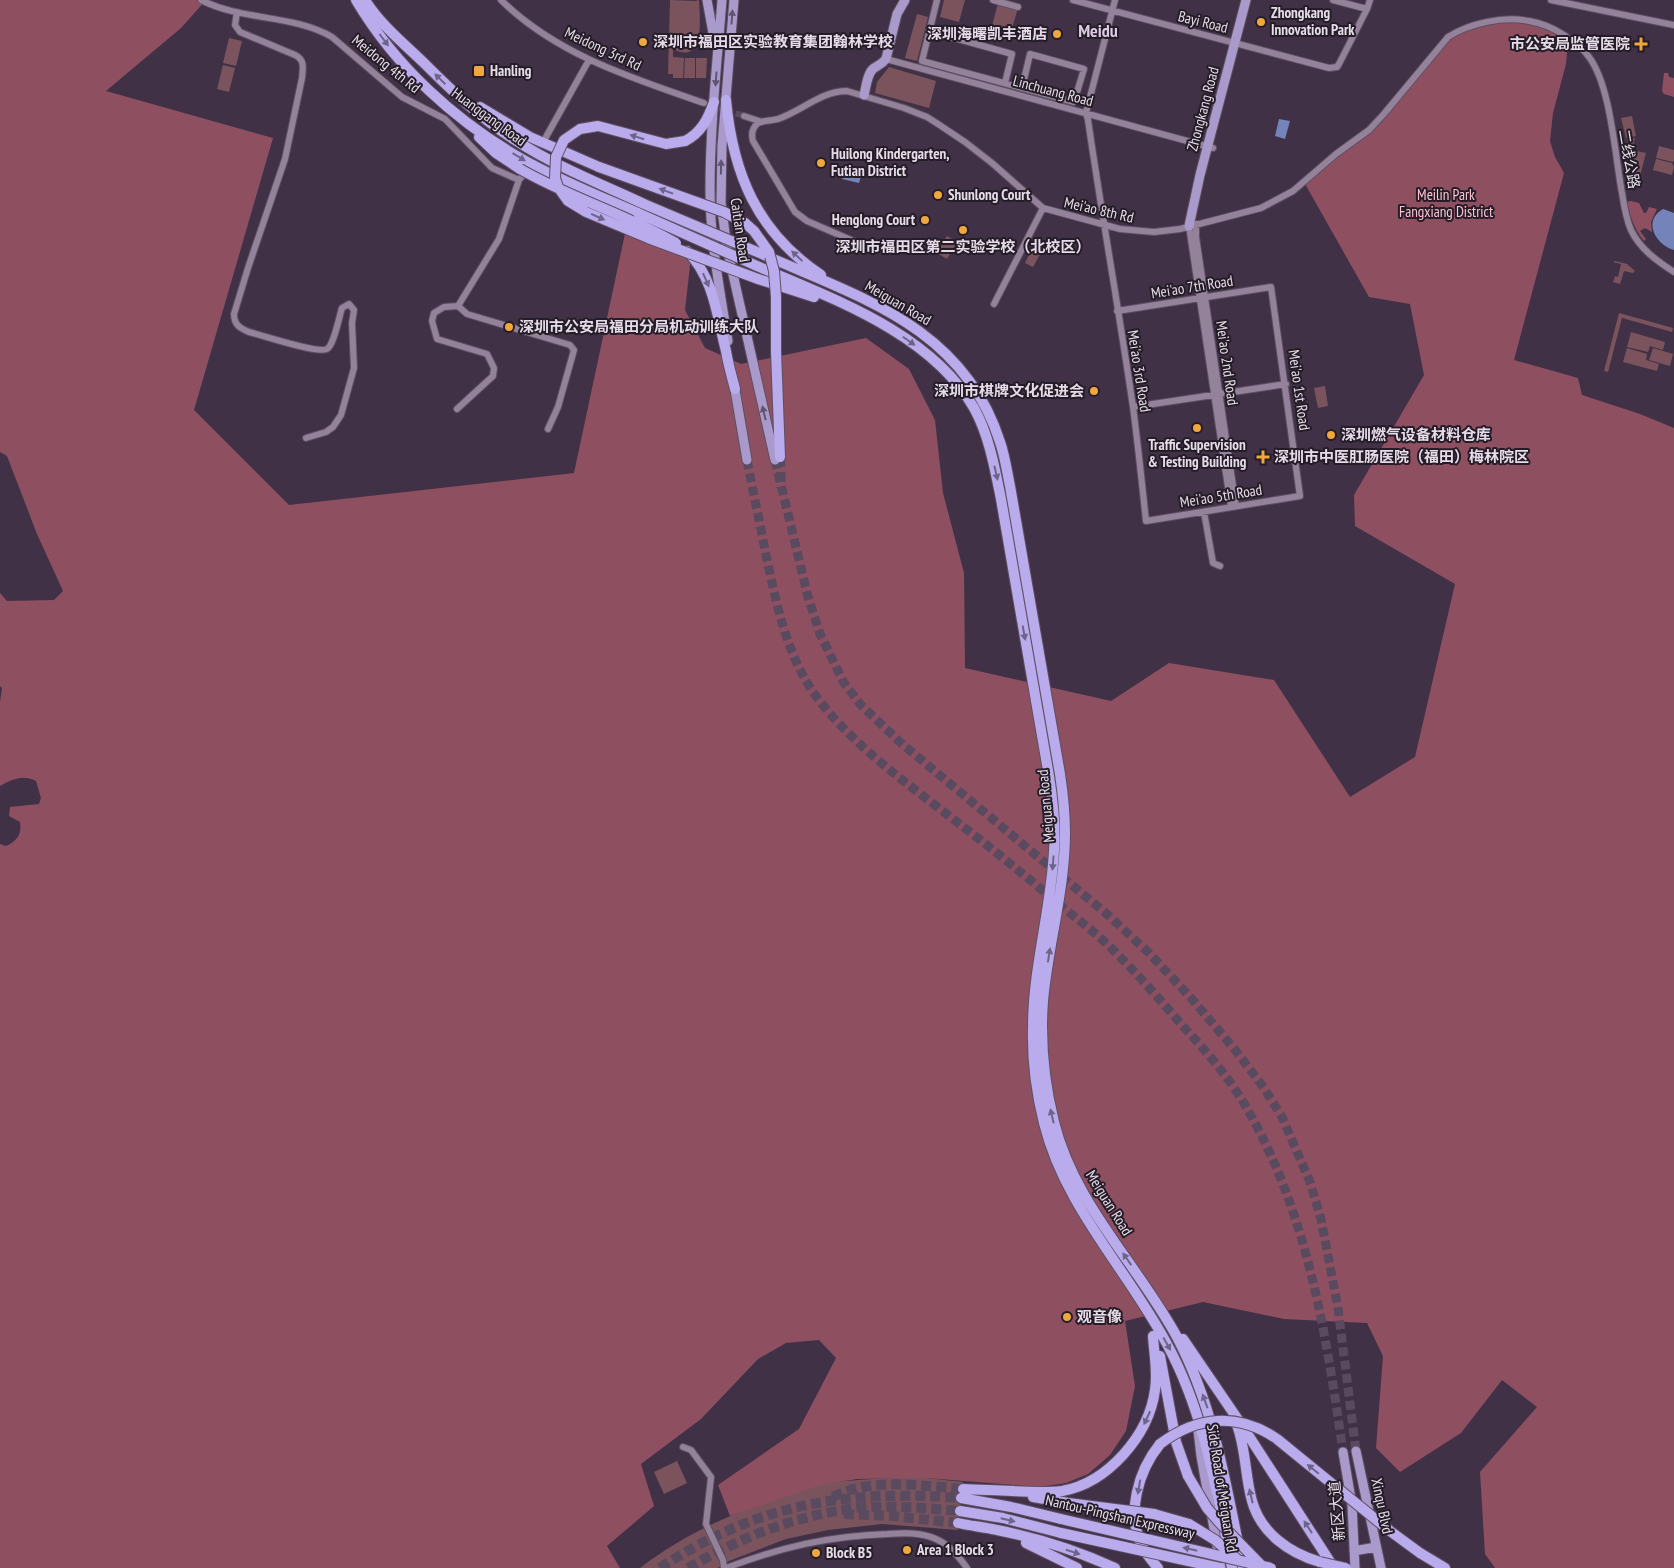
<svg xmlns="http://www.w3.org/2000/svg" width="1674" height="1568" viewBox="0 0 1674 1568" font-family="'PT Sans Narrow','Noto Sans SC',sans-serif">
  <rect width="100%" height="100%" fill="#413147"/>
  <path fill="#7b535d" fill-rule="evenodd" d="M670,0L695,1L699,0C700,18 705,66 673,49V57L684,58L683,78H673V74H668ZM673,38H694V39L691,46L684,49L676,45Z
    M944,0H965L959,22L940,17Z
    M998,3L1018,8L1010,35L991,30Z
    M917,14L928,17L917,61L905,58Z
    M229,38L242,41L236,66L223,63Z
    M685,58H695V78H684Z
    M696,58H707L706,78H696Z
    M223,65L235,68L229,92L217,89Z
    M889,67L936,81L929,108L875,93L877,82Z
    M1632,116L1636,136L1626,138L1621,118Z
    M1624,138L1627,149L1629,148L1627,139L1635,138L1632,150L1646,153L1639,180L1633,178Z
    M1659,146L1674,150V161L1673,162L1656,158Z
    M1656,159L1672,163L1674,167L1672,175L1653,170Z
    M947,236L957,242L947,259L937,253Z
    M1034,244L1043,249L1033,267L1025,263Z
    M1615,261L1627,264L1635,271L1633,273L1624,271L1620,284L1613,282L1615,276L1618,277L1621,264L1613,262Z
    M1619,313L1673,328L1672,332L1622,318L1608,372L1604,371Z
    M1631,332L1665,342L1663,350L1650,346L1648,352L1627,347Z
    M1627,348L1647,354L1646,360L1659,364L1657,371L1623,362Z
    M1653,348L1673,354L1670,366L1649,360Z
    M1325,386L1328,406L1318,408L1314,388Z
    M677,1461L687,1483L664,1494L654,1472Z
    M894,1478H926L963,1482L958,1530L882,1524L828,1530L786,1539L729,1561L718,1568H640C683,1535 731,1513 782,1497C795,1493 809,1487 822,1484C846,1480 870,1479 894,1478Z"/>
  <path fill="#8e5061" d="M0,0H206L181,28L106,91L273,138L194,410L289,505L574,473L626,229L691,257L685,310L705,348L741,364L866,338L909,369L935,420L943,493L964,573L965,668L1111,701L1169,663L1274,680L1350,797L1415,757L1455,584L1355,526L1354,495L1424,375L1410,304L1369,297L1304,182L1369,130L1429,59L1458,31L1514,20L1555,30L1568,41L1566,64L1553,113L1550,141L1555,157L1564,173L1514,360L1578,378L1582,395L1640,414L1674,428V1568H1495L1485,1554L1480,1472L1537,1407L1502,1380L1461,1433L1400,1472L1376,1448L1383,1356L1367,1323L1284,1319L1203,1302L1125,1321L1135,1386L1126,1431L1110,1455L1088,1474L1066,1483L1039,1487L926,1478L857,1479L820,1485L730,1516L718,1485L799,1429L836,1358L819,1340L786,1343L758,1359L701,1419L641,1464L654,1506L607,1546L620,1568H0V844L6,846C17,841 22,834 20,822L9,816L10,807L39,804L41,798L36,781C23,774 12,779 0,786V702L2,688L0,686V593L7,601L54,600L63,591L37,534L7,456L0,452Z
    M1664,73H1668L1669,77L1674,78V97L1664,94L1662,91Z
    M1631,201L1639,203L1644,213H1646L1649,207L1657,209L1651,222L1652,232L1645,228L1640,231L1646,239L1644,241C1634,229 1630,216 1627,202Z"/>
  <path fill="#7484bb" d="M1279,119L1290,121L1285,139L1275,136Z
    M845,168L862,173L859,183L842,179Z
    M1663,209L1674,213V250C1656,245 1642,221 1663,209Z"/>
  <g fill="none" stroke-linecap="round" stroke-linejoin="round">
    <path stroke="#5a4a5f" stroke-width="6" stroke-dasharray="6 3" stroke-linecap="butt" d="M710,105L744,116"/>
    <path stroke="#5a4a5f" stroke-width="9" stroke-dasharray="9 4.5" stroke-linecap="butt" d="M747,460C753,492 760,523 766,555C776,602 786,652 813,692C852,747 914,788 966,829C998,853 1029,879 1060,905C1076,918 1092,930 1107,944C1133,969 1157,996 1181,1024C1204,1049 1228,1076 1245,1105C1307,1211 1326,1332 1343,1452
      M775,460L808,597L820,634L844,683L861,705L901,743L1108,915L1149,953L1191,998L1236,1051L1264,1088L1282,1117L1310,1182L1321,1219L1338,1308L1356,1451"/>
    <path stroke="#5a4a5f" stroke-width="10" stroke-dasharray="10 5" stroke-linecap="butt" d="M780,457L781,488
      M833,1497C872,1477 921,1486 963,1489
      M844,1514L893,1516L958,1523
      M660,1568C757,1504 847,1489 961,1498
      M688,1568C738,1539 791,1517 849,1509C886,1504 923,1508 960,1511"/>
    <defs>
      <path id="minor" d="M201,0C242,21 292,14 332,37L402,97L445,119L492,168L519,180L524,174
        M501,0C557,55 632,78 704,103
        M937,0L922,61L1074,102L1084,69L1030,54L1022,88
        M993,0L1018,7
        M1073,0L1329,68L1337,67L1339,64L1367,9L1370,0
        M1115,0L1086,113L1088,120C1102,216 1119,311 1133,407C1138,445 1142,483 1146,521L1300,496L1271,287L1117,311
        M1333,0L1367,9
        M1551,0L1674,25
        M237,12L235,25L240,32L295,55C305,60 303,68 302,78L285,159L248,268L234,314C234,325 240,328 249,332C262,335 318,354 327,349C334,345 339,317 342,308L349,304L354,310L352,323L354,368L341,415L333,427L326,432L306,438
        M929,31L1012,54L1005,83
        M886,59L1213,148
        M744,116L762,122
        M546,137L589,60
        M1196,224V237L1236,506
        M1189,226L1231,507
        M858,243L807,221L795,212L753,141C751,134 752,128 758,123C764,120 771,121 778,119C802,111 821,91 847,91L904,108L927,117L938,124L965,142L992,163L1043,208L1120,229L1154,232L1180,229L1261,208L1293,191L1336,154L1369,130L1383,115L1448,37C1470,23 1503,16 1529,21C1541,23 1553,28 1564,35C1573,41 1583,48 1589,57C1611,86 1615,157 1622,193C1624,206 1626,219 1631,230C1640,249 1657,261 1674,272
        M994,304L1043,208
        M458,306L499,239L519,180
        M1133,407L1286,384
        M457,409L493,376L494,368L487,354L437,339L432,321L434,313L444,307L458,306L467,314L570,345L574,350L558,407L548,429
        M1204,512L1213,563L1220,566
        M683,1447L691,1450L711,1477L706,1524L723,1560L724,1568
        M726,1568C781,1547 829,1536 887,1534C904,1533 921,1532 936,1539C948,1544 960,1558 967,1568"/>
      <path id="major" d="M707,0L715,44
        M722,0C717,63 710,127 710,190C710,241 720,291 728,341
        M734,0L722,146L721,203L727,248L775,460
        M864,95C866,88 867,73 874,68C879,65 882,64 886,59L897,14L905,0
        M1189,226L1200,175L1246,0
        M734,384L747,460
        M1198,1430L1201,1456L1221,1568
        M1356,1451L1381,1568
        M1343,1452L1352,1505L1355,1568
        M1354,1551L1376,1547"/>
      <path id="highway" d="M356,0C395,66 455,121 522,159C559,180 599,196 638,213
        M365,0C380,24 402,42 422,61C451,90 480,118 515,140C555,166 601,184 644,204
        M726,100C733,174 757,232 821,275
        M480,107L530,137L599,167
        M479,137L496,153L520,169
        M685,141C701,133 708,119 714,102
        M687,251C714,278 717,316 726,351C728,364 732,377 735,389
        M764,255C862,298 964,328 1000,442C1005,456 1007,472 1010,486L1060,774C1063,794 1065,813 1065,833C1065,890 1048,944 1043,1001C1040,1042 1044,1082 1054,1122C1074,1204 1138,1265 1177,1337C1215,1409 1227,1490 1243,1568
        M757,266C833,299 931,333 974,408C989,435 995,469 1001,499L1049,776C1053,801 1056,826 1054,851C1051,910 1033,968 1033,1027C1032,1060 1036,1091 1044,1123C1065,1208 1128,1270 1168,1346C1205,1415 1217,1493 1232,1568
        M758,279L814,297
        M776,351L780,457
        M1183,1339L1243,1427L1334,1568
        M1160,1356L1176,1442L1188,1476
        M1237,1425C1246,1449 1245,1476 1252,1501C1261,1533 1289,1553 1320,1562
        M963,1489C979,1490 996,1490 1012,1491C1029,1492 1045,1493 1062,1491C1108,1483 1149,1435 1155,1390C1158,1372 1154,1354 1153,1336
        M1033,1497L1068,1503
        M961,1498L1011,1507L1061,1519
        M960,1511L1003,1518L1061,1533
        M1154,1514L1189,1524
        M958,1523C971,1526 984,1527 997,1530C1037,1538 1078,1551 1115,1568
        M1026,1543L1077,1568
        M1420,1553L1445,1568
        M1158,1568C1152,1561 1146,1554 1142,1546C1126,1514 1138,1471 1160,1444"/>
    </defs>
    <use href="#minor" stroke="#5d4f62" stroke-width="8"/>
    <use href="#major" stroke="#5d4f62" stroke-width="11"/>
    <use href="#highway" stroke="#5d4f62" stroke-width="12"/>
    <use href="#minor" stroke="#94819a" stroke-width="6"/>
    <use href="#major" stroke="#aa9acb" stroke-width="9"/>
    <use href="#highway" stroke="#b9abec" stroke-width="10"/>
    <defs>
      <path id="highway-bridge" d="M685,141L666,144L598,126L580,129L564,140L556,157L555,178L558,187L568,201L586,212L648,238L758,279
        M599,167L724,212L745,223L754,231L769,252L774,271L776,297V351
        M520,169C570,198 626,214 676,243
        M644,204L762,254
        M638,213L757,266
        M1160,1444C1197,1416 1238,1412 1277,1439L1390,1531L1420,1553
        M1188,1476L1207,1508L1219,1522L1262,1566
        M1068,1503L1154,1514
        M1061,1519L1271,1568
        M1189,1524L1215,1540L1238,1560
        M1061,1533L1220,1568
        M1320,1562L1346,1568"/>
    </defs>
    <use href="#highway-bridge" stroke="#5d4f62" stroke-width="12" stroke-linecap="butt"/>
    <use href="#highway-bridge" stroke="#b9abec" stroke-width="10"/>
  </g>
  <defs><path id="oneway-solid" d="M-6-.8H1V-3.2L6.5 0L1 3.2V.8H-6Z" transform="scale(1.25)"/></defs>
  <g fill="#605570">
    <use href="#oneway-solid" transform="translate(732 17) rotate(-86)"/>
    <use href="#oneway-solid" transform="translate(716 79) rotate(94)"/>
    <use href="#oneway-solid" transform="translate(721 167) rotate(-89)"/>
    <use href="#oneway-solid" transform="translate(764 413) rotate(-103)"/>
  </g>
  <g fill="#6e6489">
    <use href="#oneway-solid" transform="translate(384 40) rotate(53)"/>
    <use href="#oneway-solid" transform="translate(440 79) rotate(-136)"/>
    <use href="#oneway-solid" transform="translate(637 137) rotate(-162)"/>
    <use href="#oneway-solid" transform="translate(519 157) rotate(31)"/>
    <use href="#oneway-solid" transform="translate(666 191) rotate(-160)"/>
    <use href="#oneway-solid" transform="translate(598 217) rotate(24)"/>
    <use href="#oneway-solid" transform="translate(797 256) rotate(-137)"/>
    <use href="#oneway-solid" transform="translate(706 280) rotate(66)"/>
    <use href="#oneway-solid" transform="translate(909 341) rotate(35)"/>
    <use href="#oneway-solid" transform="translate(996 473) rotate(77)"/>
    <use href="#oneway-solid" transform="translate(1024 633) rotate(80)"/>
    <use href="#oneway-solid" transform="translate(1053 863) rotate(95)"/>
    <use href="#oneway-solid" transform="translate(1049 955) rotate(-81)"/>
    <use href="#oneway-solid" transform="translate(1052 1116) rotate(-103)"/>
    <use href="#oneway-solid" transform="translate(1127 1259) rotate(-125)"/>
    <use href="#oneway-solid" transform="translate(1167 1344) rotate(61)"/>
    <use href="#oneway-solid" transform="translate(1205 1401) rotate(-110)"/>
    <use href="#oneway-solid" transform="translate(1147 1418) rotate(115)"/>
    <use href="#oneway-solid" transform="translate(1313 1469) rotate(-141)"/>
    <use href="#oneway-solid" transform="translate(1139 1487) rotate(100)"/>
    <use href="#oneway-solid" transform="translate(1251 1496) rotate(-103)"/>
    <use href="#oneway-solid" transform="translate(1008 1520) rotate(13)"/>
    <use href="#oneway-solid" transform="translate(1308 1527) rotate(-123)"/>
    <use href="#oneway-solid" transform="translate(1190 1549) rotate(-167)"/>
    <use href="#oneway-solid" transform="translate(1073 1552) rotate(18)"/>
  </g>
  <g fill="#efa73e" stroke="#241c26" stroke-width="2">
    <circle cx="1261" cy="22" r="5"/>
    <circle cx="1057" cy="34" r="5"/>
    <circle cx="643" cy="42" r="5"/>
    <path d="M1638.5 36.5h5v5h5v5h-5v5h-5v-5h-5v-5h5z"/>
    <rect x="473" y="65" width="12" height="12" rx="2.5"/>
    <circle cx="821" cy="163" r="5"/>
    <circle cx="938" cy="195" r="5"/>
    <circle cx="925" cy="220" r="5"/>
    <circle cx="963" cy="230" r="5"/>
    <circle cx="509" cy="327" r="5"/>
    <circle cx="1094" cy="391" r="5"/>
    <circle cx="1197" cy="428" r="5"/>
    <circle cx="1331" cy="435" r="5"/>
    <path d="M1260.5 449.5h5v5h5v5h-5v5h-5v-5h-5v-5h5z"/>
    <circle cx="1067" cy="1317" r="5"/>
    <circle cx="907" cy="1550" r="5"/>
    <circle cx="816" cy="1553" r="5"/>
  </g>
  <g text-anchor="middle" stroke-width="4" stroke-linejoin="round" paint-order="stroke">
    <g font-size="15" font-weight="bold" fill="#e6dbe9" stroke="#241c26" text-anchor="start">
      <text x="1271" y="18">Zhongkang<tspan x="1271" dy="17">Innovation Park</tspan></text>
      <text x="1047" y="39" text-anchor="end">深圳海曙凯丰酒店</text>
      <text x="653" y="47">深圳市福田区实验教育集团翰林学校</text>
      <text x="1630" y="49" text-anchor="end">市公安局监管医院</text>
      <text x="490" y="76">Hanling</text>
      <text x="831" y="159">Huilong Kindergarten,<tspan x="831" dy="17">Futian District</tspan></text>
      <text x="948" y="200">Shunlong Court</text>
      <text x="915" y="225" text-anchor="end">Henglong Court</text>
      <text x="963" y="252" text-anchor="middle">深圳市福田区第二实验学校（北校区）</text>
      <text x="519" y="332">深圳市公安局福田分局机动训练大队</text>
      <text x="1084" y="396" text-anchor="end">深圳市棋牌文化促进会</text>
      <text x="1341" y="440">深圳燃气设备材料仓库</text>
      <text x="1197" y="450" text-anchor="middle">Traffic Supervision<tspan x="1197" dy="17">&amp; Testing Building</tspan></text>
      <text x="1274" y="462">深圳市中医肛肠医院（福田）梅林院区</text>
      <text x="1077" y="1322">观音像</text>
      <text x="917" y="1555">Area 1 Block 3</text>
      <text x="826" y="1558">Block B5</text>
    </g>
    <g font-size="15" fill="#e6dbe9" stroke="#241c26">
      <text transform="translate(1203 22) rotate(14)" y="5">Bayi Road</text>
      <text transform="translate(603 49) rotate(25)" y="5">Meidong 3rd Rd</text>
      <text transform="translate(386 64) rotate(39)" y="5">Meidong 4th Rd</text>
      <text transform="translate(1053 91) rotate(15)" y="5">Linchuang Road</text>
      <text transform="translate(1203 109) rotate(-75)" y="5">Zhongkang Road</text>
      <text transform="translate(489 117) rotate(36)" y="5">Huanggang Road</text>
      <text transform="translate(1629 159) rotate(80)" y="5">二线公路</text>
      <text transform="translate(1099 210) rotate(13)" y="5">Mei'ao 8th Rd</text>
      <text transform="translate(740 230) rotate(82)" y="5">Caitian Road</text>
      <text transform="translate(1192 287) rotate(-9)" y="5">Mei'ao 7th Road</text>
      <text transform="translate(898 303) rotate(30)" y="5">Meiguan Road</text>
      <text transform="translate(1227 363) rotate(82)" y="5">Mei'ao 2nd Road</text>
      <text transform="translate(1139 371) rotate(81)" y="5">Mei'ao 3rd Road</text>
      <text transform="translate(1299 390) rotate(82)" y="5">Mei'ao 1st Road</text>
      <text transform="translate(1221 496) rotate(-9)" y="5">Mei'ao 5th Road</text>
      <text transform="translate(1046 806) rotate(-95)" y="5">Meiguan Road</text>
      <text transform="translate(1109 1203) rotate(58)" y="5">Meiguan Road</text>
      <text transform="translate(1222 1488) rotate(81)" y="5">Side Road of Meiguan Rd</text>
      <text transform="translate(1382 1506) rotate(78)" y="5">Xinqu Blvd</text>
      <text transform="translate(1337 1511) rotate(-95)" y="5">新区大道</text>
      <text transform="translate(1120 1517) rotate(13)" y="5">Nantou-Pingshan Expressway</text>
    </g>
    <g font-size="15" fill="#fdc2d0" stroke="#241c26">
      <text x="1446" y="200">Meilin Park<tspan x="1446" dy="17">Fangxiang District</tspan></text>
    </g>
    <g font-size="18" font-weight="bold" fill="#decae6" stroke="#241c26">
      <text x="1098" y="37">Meidu</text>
    </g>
  </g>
</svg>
